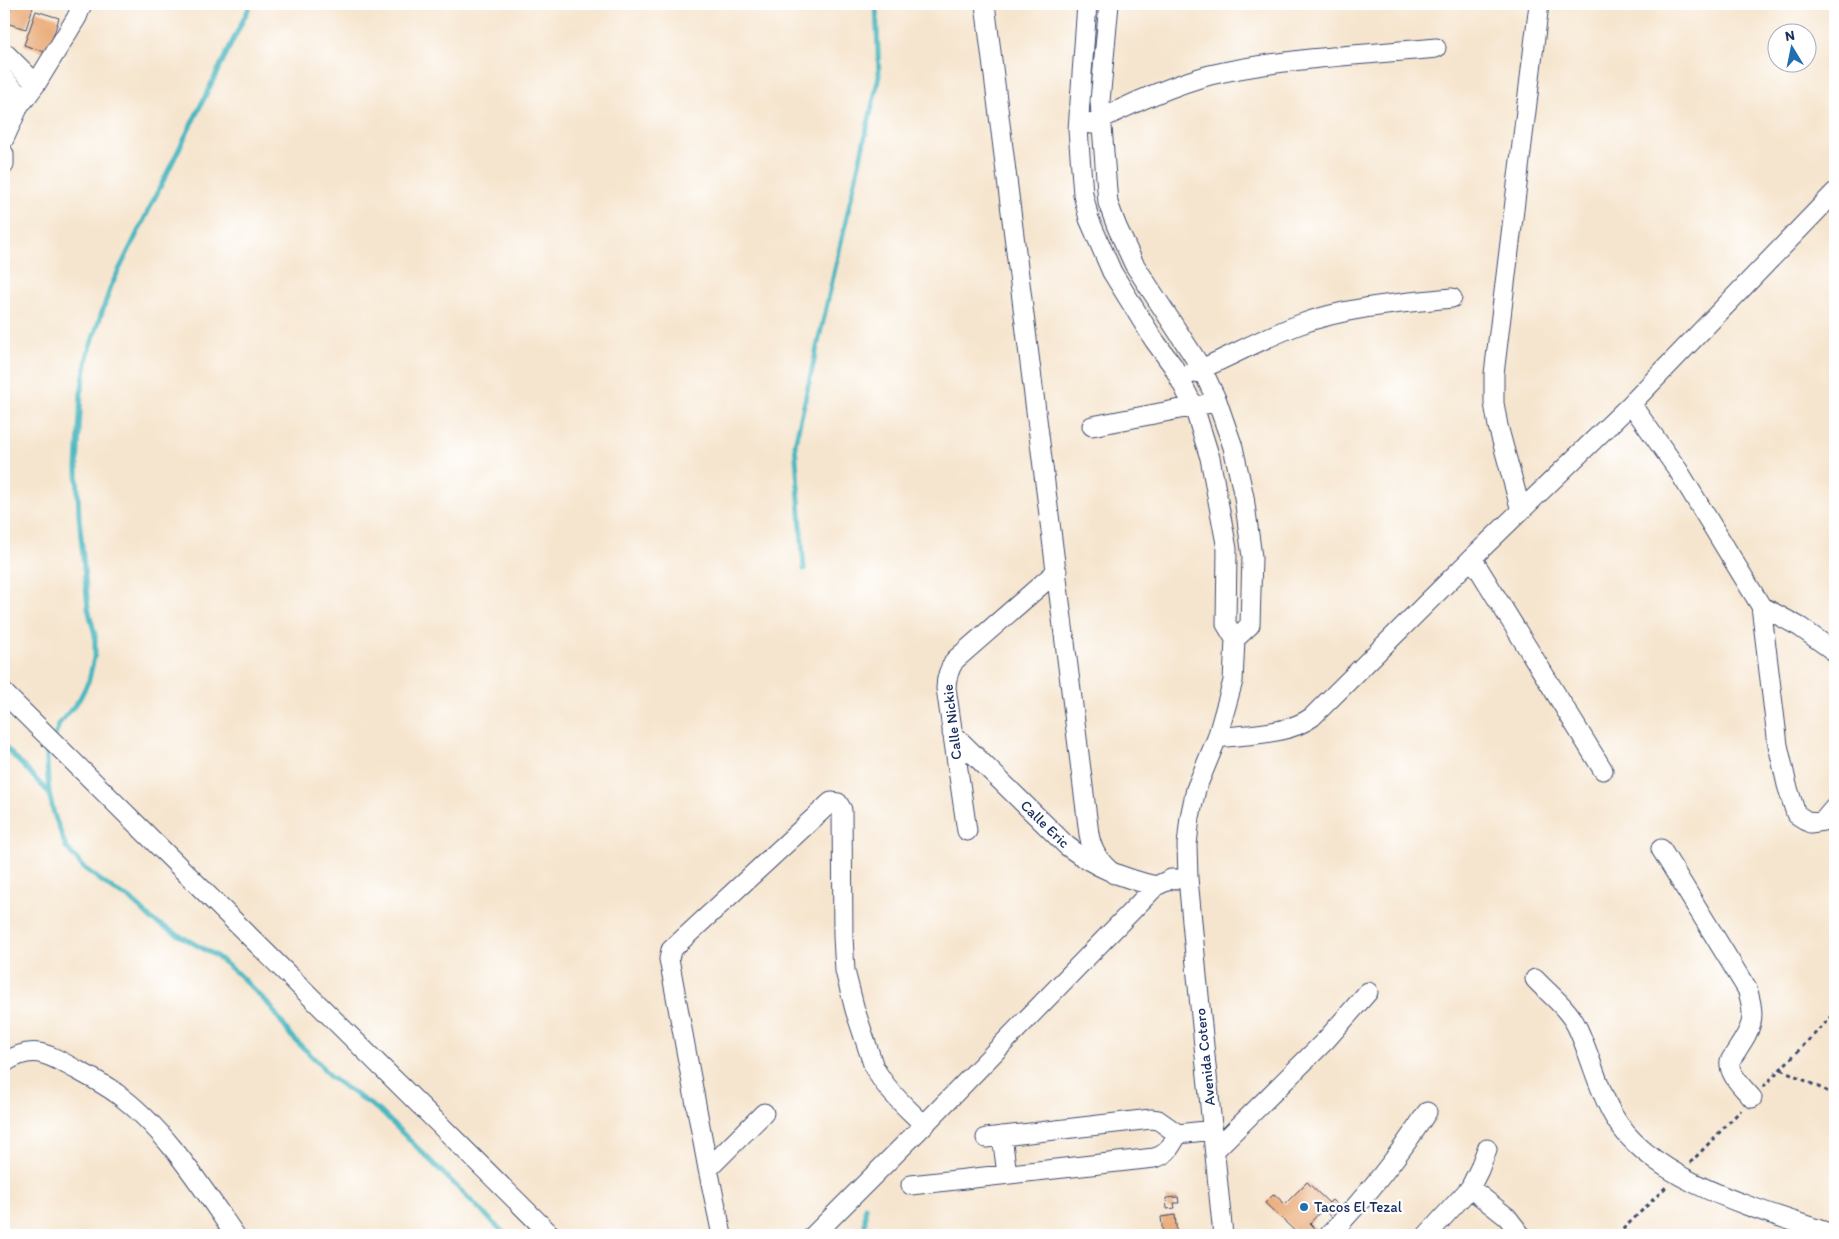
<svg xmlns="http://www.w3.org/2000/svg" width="1839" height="1239" viewBox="0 0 1839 1239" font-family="Itim,sans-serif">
  <rect width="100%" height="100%" fill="#fff"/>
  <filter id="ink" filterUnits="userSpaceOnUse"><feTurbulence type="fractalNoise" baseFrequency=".02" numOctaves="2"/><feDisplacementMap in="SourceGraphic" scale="10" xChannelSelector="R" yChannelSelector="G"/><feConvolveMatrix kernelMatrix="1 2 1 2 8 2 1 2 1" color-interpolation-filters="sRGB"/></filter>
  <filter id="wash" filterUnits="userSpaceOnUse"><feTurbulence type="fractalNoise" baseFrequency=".0096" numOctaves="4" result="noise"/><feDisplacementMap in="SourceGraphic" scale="20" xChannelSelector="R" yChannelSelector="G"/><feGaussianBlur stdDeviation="1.12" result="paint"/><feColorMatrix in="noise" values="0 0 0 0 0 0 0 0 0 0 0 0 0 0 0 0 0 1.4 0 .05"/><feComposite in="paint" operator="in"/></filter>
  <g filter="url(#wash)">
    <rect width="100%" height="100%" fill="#f6e5ce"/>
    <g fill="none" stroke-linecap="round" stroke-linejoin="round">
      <path stroke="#49b7c1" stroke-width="5" d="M804,569L795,444L879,76L876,4
        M55,736L59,724L79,700L89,680L95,653V635L88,608L79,516L77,468L81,393L88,353L111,286L251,4
        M4,746L49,793
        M50,746L47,753V766L49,793L54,814L66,847L84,868L115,891L131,899L152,920L216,956L237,973L271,1007L291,1036L319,1063L330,1077L380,1111L506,1235
        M865,1235V1207"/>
    </g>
    <g id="blocks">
      <path fill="#e9a974" d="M12,4H34L26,29L6,23Z
        M36,11L59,18L48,53L24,45Z
        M1307,1182L1329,1203L1332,1200L1342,1209L1333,1218L1323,1209L1310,1223L1320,1233L1317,1235H1299L1265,1203L1274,1194L1285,1204Z
        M1178,1197L1179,1203H1174L1175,1208L1167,1209L1166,1198Z
        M1175,1215L1177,1235H1163L1161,1217Z"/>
    </g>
  </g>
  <g filter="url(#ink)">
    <use href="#blocks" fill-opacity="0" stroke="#3c4a6f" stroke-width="1"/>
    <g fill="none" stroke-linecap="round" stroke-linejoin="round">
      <defs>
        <path id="minor" d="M985,4L1089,834C1092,852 1100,863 1114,874
          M1087,4L1078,130L1083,194L1089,219L1112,272L1154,340L1173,366L1194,407L1210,458L1227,549L1226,624L1235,639L1233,681L1217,738L1196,789L1190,817L1187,845L1188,878L1197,976L1223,1235
          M1109,4L1100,101L1108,203L1117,227L1134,264L1202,369L1217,401L1233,447L1244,497L1252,557L1250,625L1235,639
          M4,52L36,84
          M4,79L24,100
          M4,116L24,100L36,84L77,17L82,4
          M1091,124C1128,105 1169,86 1210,75C1283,58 1362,55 1436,48
          M4,139L19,106
          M4,154V165
          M1190,374C1227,358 1261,339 1298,325C1347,307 1400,303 1452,298
          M1631,404L1678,470L1761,606L1778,745L1787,785L1796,814L1810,823L1823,821L1835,807
          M1092,426L1206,404
          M1521,511L1498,426L1494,403V374L1539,4
          M1472,558L1603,770
          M1761,606L1800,627L1835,652
          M4,693L551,1235
          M952,733L1067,846C1095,867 1122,878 1156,886
          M1217,738C1246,734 1288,735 1312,717L1472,558L1631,404L1835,192
          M967,831L946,688C946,677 949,669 955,660L1057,571
          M1661,849L1747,989C1759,1024 1748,1032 1730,1061C1728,1075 1744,1088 1752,1098
          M1535,979C1549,994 1568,1008 1577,1027C1591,1056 1597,1087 1613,1115C1651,1183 1766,1211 1835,1235
          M4,1063C34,1043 49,1055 77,1070C90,1077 104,1084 116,1093C165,1128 201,1186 235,1235
          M1002,1136L1007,1174
          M986,1138L1151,1119L1158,1120L1178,1134L1213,1130
          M1215,1150L1326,1040L1368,992
          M708,1169L764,1113
          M911,1185L1154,1158C1168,1155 1171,1145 1178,1134
          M1470,1188L1507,1217L1521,1235
          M722,1235L708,1169L669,959L671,950L831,802L838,803L842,810L843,937L845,971L855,1010L874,1067C886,1090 906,1107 924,1125
          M814,1235L924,1125L1156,886L1171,879L1188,878
          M1329,1235C1366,1197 1398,1157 1427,1112
          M1427,1235L1470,1188L1479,1170L1487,1149"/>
      </defs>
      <use href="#minor" stroke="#3c4a6f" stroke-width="21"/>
      <path stroke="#3c4a6f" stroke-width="3" stroke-dasharray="4 4" stroke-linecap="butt" d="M1781,1069L1835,1095
        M1763,1087L1835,1013
        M1690,1163L1741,1110
        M1617,1235L1666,1187"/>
      <use href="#minor" stroke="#fff" stroke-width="19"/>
    </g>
  </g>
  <circle fill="#1f6fb2" stroke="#fff" stroke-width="2" cx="1304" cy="1207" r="5"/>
  <g text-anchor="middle" stroke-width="4.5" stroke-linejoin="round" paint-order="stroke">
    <g font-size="15" fill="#1b2f5e" stroke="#fff">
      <text transform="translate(952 722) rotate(-97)" y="5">Calle Nickie</text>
      <text transform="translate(1045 824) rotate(44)" y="5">Calle Eric</text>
      <text transform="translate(1205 1057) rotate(-96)" y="5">Avenida Cotero</text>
    </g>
    <g font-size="15" fill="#1b2f5e" stroke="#fff" text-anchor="start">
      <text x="1314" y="1212">Tacos El Tezal</text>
    </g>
  </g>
  <rect width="1839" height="1239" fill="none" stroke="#fff" stroke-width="20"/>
  <g transform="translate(1792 48) rotate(350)"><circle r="24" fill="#ffffff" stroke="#a4acbf"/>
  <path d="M0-4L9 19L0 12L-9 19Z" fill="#1f6fb2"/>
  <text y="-8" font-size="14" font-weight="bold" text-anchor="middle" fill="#1b2f5e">N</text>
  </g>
</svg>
